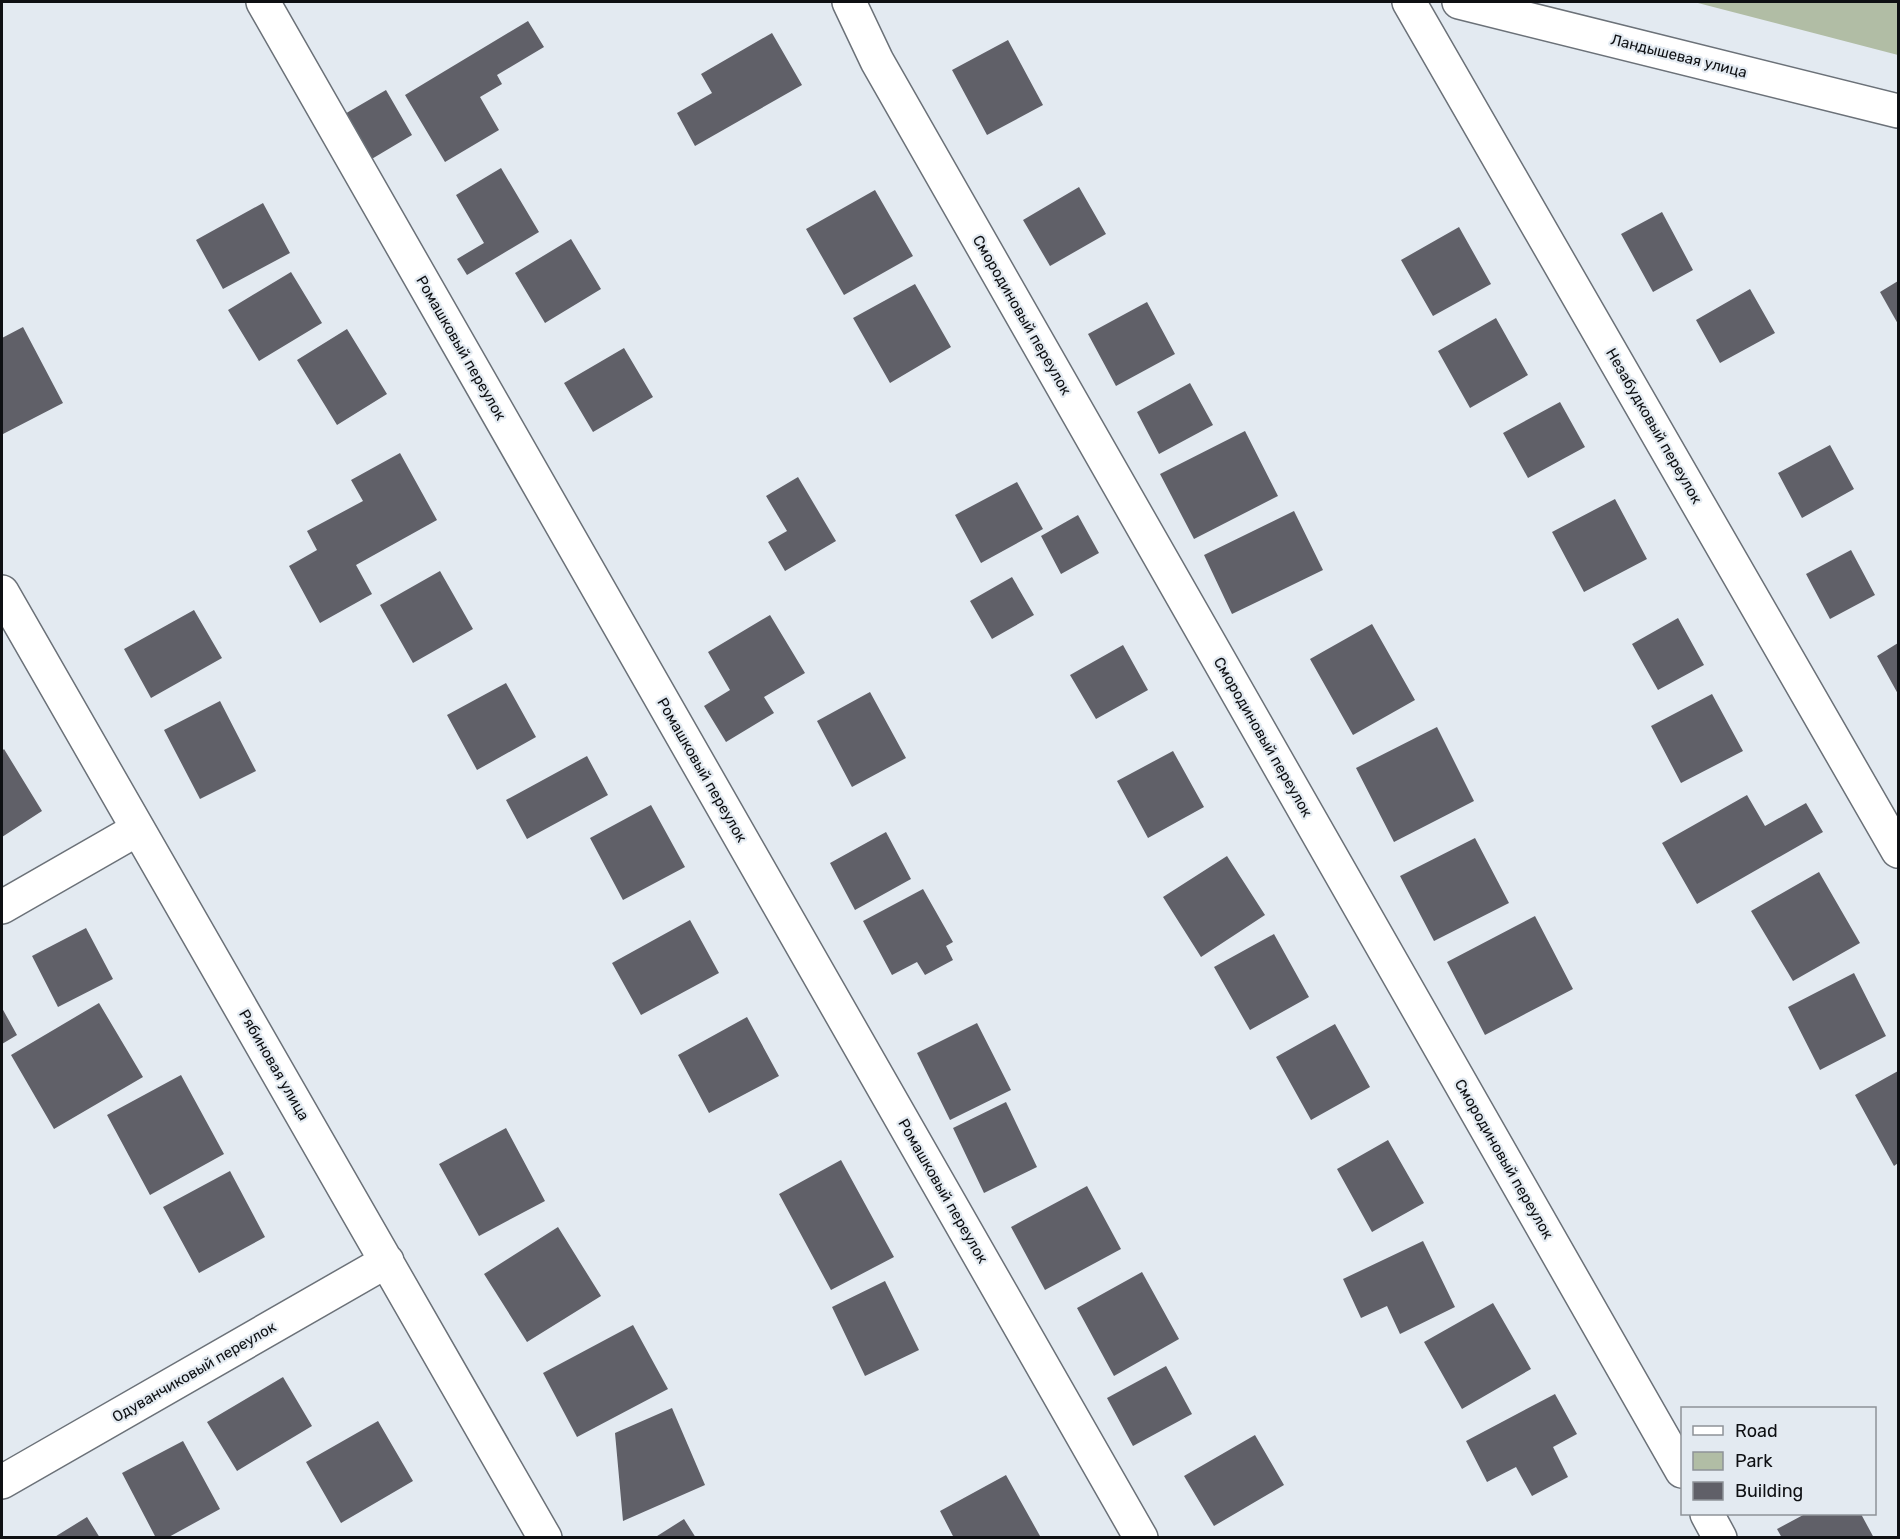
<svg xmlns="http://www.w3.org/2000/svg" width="1900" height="1539" viewBox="0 0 1900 1539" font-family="Rubik,sans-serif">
  <rect width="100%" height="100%" fill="#e3eaf1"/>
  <path fill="#b1bda5" d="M1694,2H1898V55Z"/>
  <path fill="#606068" d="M528,21L544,47L497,75L502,84L480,97L499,130L445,162L405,95Z
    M772,33L802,85L695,146L677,113L712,93L701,74Z
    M1008,40L1043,105L987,135L952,70Z
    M386,90L412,135L370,160L343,115Z
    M501,168L539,232L467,275L457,259L484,243L456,195Z
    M1079,187L1106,234L1050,266L1023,220Z
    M875,190L913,256L844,295L806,229Z
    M263,203L290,253L223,289L196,240Z
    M1662,212L1693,270L1653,292L1621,234Z
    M1459,227L1491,284L1433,316L1401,260Z
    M571,239L601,289L545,323L515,273Z
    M291,272L322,323L259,361L228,310Z
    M1898,281V324L1880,292Z
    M915,284L951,347L890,383L853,318Z
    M1750,289L1775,333L1720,363L1696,320Z
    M1147,302L1175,354L1116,386L1088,334Z
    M1496,318L1528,375L1470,408L1438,351Z
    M23,327L63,403L3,434L2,338Z
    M347,329L387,394L337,425L297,360Z
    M624,348L653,397L593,432L564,383Z
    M1190,383L1213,425L1159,454L1137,412Z
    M1560,402L1585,447L1528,478L1503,433Z
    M1245,431L1278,496L1194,539L1160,474Z
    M1830,445L1854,489L1802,518L1778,473Z
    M400,453L437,520L356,565L372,594L320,623L289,566L317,550L307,531L363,501L351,480Z
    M798,477L836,541L785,571L768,542L787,531L766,496Z
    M1017,482L1043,529L981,563L955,515Z
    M1615,499L1647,559L1584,592L1552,532Z
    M1294,511L1323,570L1232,614L1204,555Z
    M1078,515L1099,553L1061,574L1041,536Z
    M1851,550L1875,595L1830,619L1806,574Z
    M440,571L473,629L413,663L380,605Z
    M1012,577L1034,615L992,639L970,601Z
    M194,610L222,658L151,698L124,649Z
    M770,615L805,673L764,697L774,713L726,742L704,706L730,690L708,652Z
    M1678,618L1704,665L1658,690L1632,644Z
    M1372,624L1415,700L1353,735L1310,659Z
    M1898,643V694L1877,656Z
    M1123,645L1148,690L1096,719L1070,675Z
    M506,683L536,737L477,770L447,715Z
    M870,692L906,758L852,787L817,721Z
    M1712,694L1743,751L1681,783L1651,726Z
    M220,701L256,771L200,799L164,730Z
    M1437,727L1474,801L1394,842L1356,768Z
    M4,749L42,811L2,837V751Z
    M1173,751L1204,807L1148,838L1117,781Z
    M587,756L608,795L527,839L506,800Z
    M1747,795L1765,826L1806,803L1823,832L1697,904L1662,843Z
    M651,805L685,867L623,900L590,838Z
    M886,832L911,879L855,910L830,863Z
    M1475,838L1509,903L1434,941L1400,876Z
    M1227,856L1265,915L1201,957L1163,897Z
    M1819,872L1860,943L1793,981L1751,911Z
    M923,889L953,942L946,946L953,960L925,975L917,962L892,975L863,921Z
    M1535,916L1573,989L1485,1035L1447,962Z
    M690,920L719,973L641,1015L612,963Z
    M86,928L113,979L58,1007L32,956Z
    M1274,934L1309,997L1250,1030L1214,967Z
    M1854,973L1886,1036L1820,1070L1788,1007Z
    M99,1003L143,1077L54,1129L11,1055Z
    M2,1008L17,1035L2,1044Z
    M747,1017L779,1076L709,1113L678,1055Z
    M977,1023L1011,1090L950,1120L917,1053Z
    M1335,1024L1370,1087L1311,1120L1276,1057Z
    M1898,1071V1163L1894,1166L1855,1095Z
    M181,1075L224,1154L150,1195L107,1115Z
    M1006,1102L1037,1167L984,1193L953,1128Z
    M506,1128L545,1201L479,1236L439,1164Z
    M1388,1140L1424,1203L1372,1232L1337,1169Z
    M841,1160L894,1257L831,1290L779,1194Z
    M230,1171L265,1237L199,1273L163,1207Z
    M1087,1186L1121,1249L1045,1290L1011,1227Z
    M558,1227L601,1296L527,1342L484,1274Z
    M1423,1241L1455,1307L1400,1334L1387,1306L1361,1318L1343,1279Z
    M1142,1272L1179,1339L1114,1376L1077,1308Z
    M885,1281L919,1350L865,1376L832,1307Z
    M1493,1303L1531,1369L1462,1409L1424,1342Z
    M633,1325L668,1389L577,1437L543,1373Z
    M1166,1366L1192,1414L1133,1446L1107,1398Z
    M283,1377L312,1426L237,1471L207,1422Z
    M1555,1394L1577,1434L1553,1447L1568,1477L1532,1496L1516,1467L1487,1482L1466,1441Z
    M672,1408L705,1485L623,1521L615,1433Z
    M378,1421L413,1481L341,1523L306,1462Z
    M1255,1435L1284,1485L1214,1526L1184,1476Z
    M183,1441L220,1509L167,1538H156L122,1473Z
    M1006,1475L1040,1536L954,1538L940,1511Z
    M1805,1514H1861L1874,1538H1782L1777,1529Z
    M87,1517L100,1538H53Z
    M684,1519L696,1538H654Z"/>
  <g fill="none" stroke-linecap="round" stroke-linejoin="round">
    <defs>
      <path id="minor" d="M263,2L1141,1538
        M849,2L877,61L1682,1471
        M1409,2L1898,851
        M1459,2L1898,111
        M2,592L545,1538
        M2,907L138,829
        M2,1482L387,1261
        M1707,1514L1720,1538"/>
    </defs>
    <use href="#minor" stroke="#6b7178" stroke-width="36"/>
    <use href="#minor" stroke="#fff" stroke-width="33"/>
  </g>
  <g text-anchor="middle" stroke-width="4.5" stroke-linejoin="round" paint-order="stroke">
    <g font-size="15" fill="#0e1013" stroke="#e3eaf1">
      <text transform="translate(1679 56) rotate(14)" y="5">Ландышевая улица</text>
      <text transform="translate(1022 315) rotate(60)" y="5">Смородиновый переулок</text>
      <text transform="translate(461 348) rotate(60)" y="5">Ромашковый переулок</text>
      <text transform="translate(1654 426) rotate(60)" y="5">Незабудковый переулок</text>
      <text transform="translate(1263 737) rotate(60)" y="5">Смородиновый переулок</text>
      <text transform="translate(702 770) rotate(60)" y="5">Ромашковый переулок</text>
      <text transform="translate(274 1065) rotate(60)" y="5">Рябиновая улица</text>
      <text transform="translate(1504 1159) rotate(60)" y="5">Смородиновый переулок</text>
      <text transform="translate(943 1191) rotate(60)" y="5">Ромашковый переулок</text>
      <text transform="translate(194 1372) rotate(-30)" y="5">Одуванчиковый переулок</text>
    </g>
  </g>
  <rect width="1900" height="1539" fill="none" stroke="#0e1013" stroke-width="6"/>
  <rect x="1681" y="1407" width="195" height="108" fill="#e3eaf1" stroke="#8e9398" stroke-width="1.5"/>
  <rect x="1693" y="1426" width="30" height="9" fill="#ffffff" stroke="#8e9398" stroke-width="1.5"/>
  <text x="1735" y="1437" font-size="18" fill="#0e1013">Road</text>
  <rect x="1693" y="1452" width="30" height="18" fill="#b1bda5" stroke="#8e9398" stroke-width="1.5"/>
  <text x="1735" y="1467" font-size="18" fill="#0e1013">Park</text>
  <rect x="1693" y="1482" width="30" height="18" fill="#606068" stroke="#8e9398" stroke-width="1.5"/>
  <text x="1735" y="1497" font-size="18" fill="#0e1013">Building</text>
</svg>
